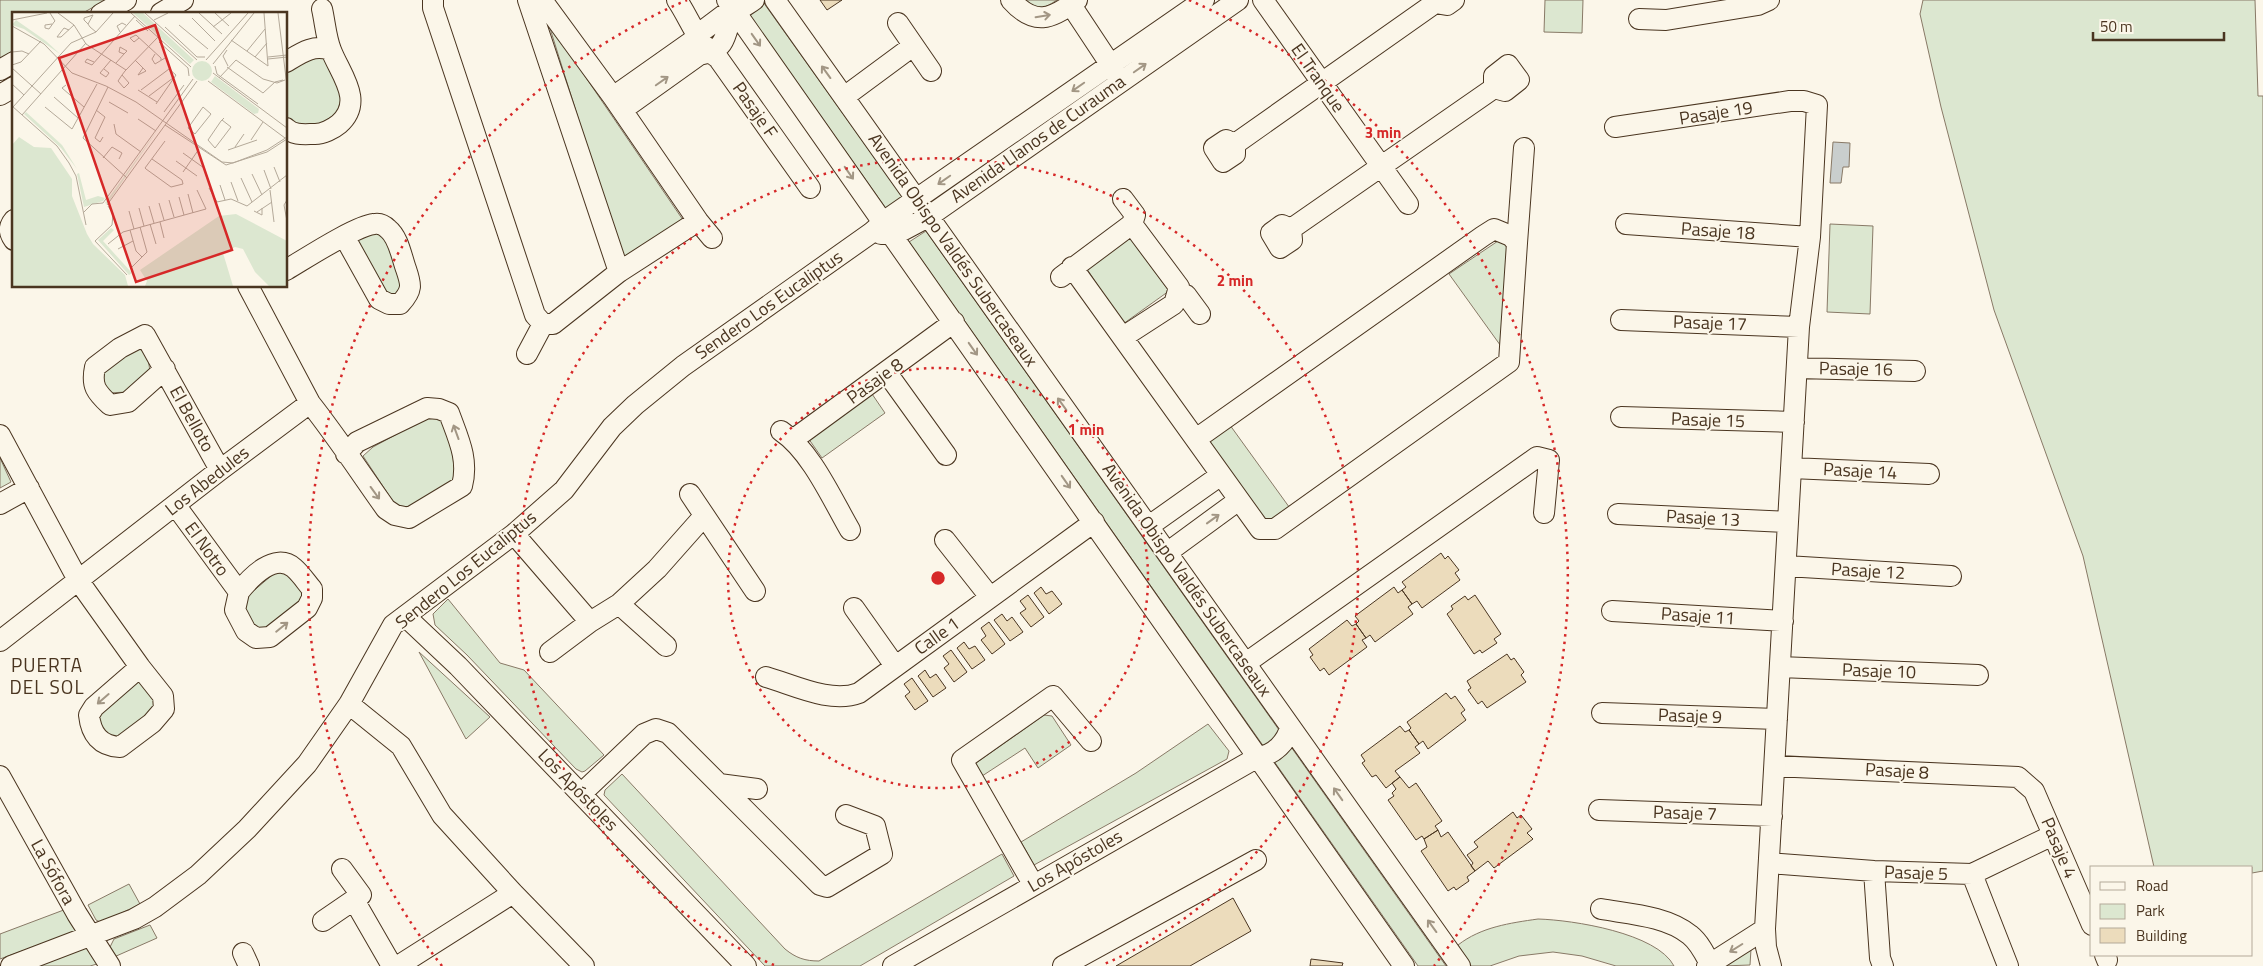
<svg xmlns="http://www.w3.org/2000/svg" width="2263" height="966" viewBox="0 0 2263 966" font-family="'Titillium Web',sans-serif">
  <rect width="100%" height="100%" fill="#fbf6e9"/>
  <path fill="#dce7d0" stroke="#887966" d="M0,0H106L81,14H14V51L0,59Z
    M1022,0H1057C1040,11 1039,10 1022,0Z
    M1545,0H1583L1582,33L1544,32Z
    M1923,0H2255L2258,96H2263V871L2252,873V867H2154L2083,556L1994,310L1941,107L1920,14Z
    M763,2L904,199L887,210L748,13Z
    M548,22L683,220L622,258Z
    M314,55L329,61L344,93L340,111C319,125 309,134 286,117V70Z
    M1830,224L1873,226L1870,314L1827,312Z
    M374,228L388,236L402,281L401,292L388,298L356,245L362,233Z
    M926,231L1446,966H1418L909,242Z
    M1130,238L1169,291L1123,324L1085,266Z
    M1498,241L1507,245L1509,260L1503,349L1449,274Z
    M135,347L147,353L150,371L127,392L108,393L100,379L101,370Z
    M870,391L885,413L822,458L806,435Z
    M430,416L442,421L459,465L452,482L411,512L398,509L363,456L373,447Z
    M1227,421L1292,511L1266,526L1206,446L1209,435Z
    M0,458L11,482L0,488Z
    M278,570L291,572L304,591L300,602L267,631C248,626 243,618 244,599Z
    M448,599L500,663L524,670L604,755L585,771L582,772L576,769L467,655L435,625L433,614Z
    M419,652L490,717L466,739Z
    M134,679C149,683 157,696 156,711L117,740L106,738L96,710Z
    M1044,715L1052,716L1071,745L1038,768L1025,748L979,778L974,768L976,763Z
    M1208,724L1229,751L1227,759L1034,865L1021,842L1136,773Z
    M622,774L785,949C796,958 805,961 819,961L1002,854L1014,876L860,966H765L604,795L605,790Z
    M129,884L140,904L102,923L96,920L88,905Z
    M69,908L77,928L75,932L0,959V934Z
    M1538,919C1573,920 1657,933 1674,966H1616L1582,956L1553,952L1519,956L1490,966H1471L1458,945C1481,927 1510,923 1538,919Z
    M150,925L157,938L114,957L110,947L114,939Z
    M84,946L89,948L97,964L90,966H30Z
    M1751,949L1750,965L1722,966Z"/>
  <path fill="#c9cecd" stroke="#887966" d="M1833,142L1850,143L1849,167H1843L1841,183H1830Z"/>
  <path fill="#ecdcbc" stroke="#4a3520" d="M820,0H842L827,10Z
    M1441,553L1445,559L1448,556L1459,570L1455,573L1460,580L1422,608L1417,601L1412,604L1402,590L1406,587L1402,582Z
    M1041,587L1046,594L1052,591L1062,604L1049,614L1034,593Z
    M1394,587L1398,593L1402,590L1412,604L1408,607L1413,614L1375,642L1370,635L1366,638L1356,624L1359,621L1355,616Z
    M1028,595L1044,617L1031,627L1020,613L1026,609L1020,601Z
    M1475,595L1501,634L1494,639L1497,643L1482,653L1480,650L1474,654L1447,614L1453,609L1451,606L1465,596L1468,600Z
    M1002,614L1007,621L1012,617L1023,632L1010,641L994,620Z
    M1347,620L1352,626L1356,624L1366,638L1362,640L1367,647L1329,675L1324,668L1320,671L1310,657L1313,655L1309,649Z
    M989,622L1005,644L992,654L981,640L986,636L981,628Z
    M964,642L969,649L975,646L985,660L972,669L957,648Z
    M951,650L967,672L954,682L944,668L949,664L943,656Z
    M1507,654L1511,660L1514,658L1524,672L1521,675L1526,682L1487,708L1482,701L1478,704L1468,690L1471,688L1467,681Z
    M925,670L930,678L936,674L946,688L933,697L918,676Z
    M912,678L928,701L915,710L905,696L910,692L904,684Z
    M1446,693L1451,699L1455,696L1465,710L1461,713L1466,720L1428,749L1423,741L1419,744L1409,730L1411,728L1407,722Z
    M1400,726L1405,732L1409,730L1419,744L1415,747L1420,753L1395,771L1400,777L1386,788L1376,775L1372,777L1362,763L1365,761L1361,755Z
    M1400,777L1409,788L1416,783L1442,821L1435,826L1438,830L1424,839L1422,836L1416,840L1388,800L1394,796L1392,793L1396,789L1392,783Z
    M1513,812L1517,818L1521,815L1532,829L1527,833L1533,839L1494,868L1488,861L1475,871L1471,866L1473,863L1467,855L1478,847L1474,842Z
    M1438,830L1441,837L1448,832L1475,871L1467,877L1469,881L1456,890L1454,887L1448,891L1421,851L1427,847L1424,839Z
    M1233,898L1251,931L1190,966H1116Z
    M1311,959L1343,963L1342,966H1310Z"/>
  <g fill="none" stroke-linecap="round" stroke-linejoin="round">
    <defs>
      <path id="minor" d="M433,0V8L535,315L543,324
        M528,0L619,272
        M542,0L613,97L698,221L712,238
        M677,0C690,19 698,45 718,58L810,188
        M727,0L1404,966
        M775,0L1460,966
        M1011,0C1034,26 1051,20 1077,0
        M1263,0L1408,204
        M1435,0V3L1447,5L1454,0
        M1071,5L1118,76
        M161,13L183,0
        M101,14L126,0
        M1639,19L1666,20L1758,5L1769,0
        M898,23L931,71
        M286,62C301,53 313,44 330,50
        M1508,65L1519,80L1505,91L1494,88V76Z
        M0,70L14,62
        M0,95L14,87
        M613,97L691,42L697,35L733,8
        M844,97L913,46
        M622,110L699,55C734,48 720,30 737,12C742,7 749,4 754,0
        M1615,127L1790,101H1804L1817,105L1810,237L1799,327L1765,929L1766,947L1771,966
        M286,128C294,136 305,134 315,134C323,134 333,129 339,124C365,101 340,74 331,50C326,38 325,22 322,9
        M1226,140L1235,144V154L1223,162L1214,148Z
        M1235,144L1435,3
        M14,220C8,227 9,233 14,240
        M1626,224L1810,237
        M1282,225L1291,229L1292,240L1280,248L1271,233Z
        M1291,229L1494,88
        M881,234L898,233L928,217L1238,0
        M1517,243L1524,148
        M1072,267L1260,529H1275L1509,362L1517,243L1511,236L1494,229L1483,236L1196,439
        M286,270C305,259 355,226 374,224C379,223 384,225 388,229C398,237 401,254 405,266C411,284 414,289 400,304H389L379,299L344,236
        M1061,277L1132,224L1135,215L1123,199
        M248,286L310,403C337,437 361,474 386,509L395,515L409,518L462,486C469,459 458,438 449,413L439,409L427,408L357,442L346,454
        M1178,293L1186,295L1200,314
        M1621,320L1799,327
        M1123,337L1174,304L1179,287L1132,224
        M527,354L543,324H553L619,272L698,221
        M1797,368L1915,371
        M165,369L128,402L110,405C96,392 91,386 95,367L120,348L145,335L220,470
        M887,373L946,455
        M1621,417L1794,422
        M781,431C811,451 832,499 850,530
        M0,435L78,580L140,667L163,696L164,709L152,723L120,747C100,746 91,734 89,715L94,707L140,667
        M794,439L954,322
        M1791,468L1929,474
        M690,494L755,591
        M0,504L29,488
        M176,506L239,592L235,610L246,631L256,638L270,637L307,608L312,598V589C306,582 301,574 294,568C275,551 250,578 239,592
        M1618,514L1788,522
        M1149,526L1221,475
        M514,534L590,622
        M945,540L990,597
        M1168,552L1239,500
        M1786,566L1951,576
        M619,604L666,646
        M854,608L895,666
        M1612,611L1783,621
        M406,617L458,666L746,966
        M0,641L220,470L310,403
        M550,652L590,622L619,604L657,569L704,516
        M1246,663L1537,457L1549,460L1544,513
        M1780,667L1978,675
        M766,677C794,685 831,704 859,693L1094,522
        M349,704L401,746L442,815L513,893L584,966
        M1602,713L1777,719
        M1775,766L2018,777L2034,791L2092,925
        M0,776L77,914L110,966
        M719,784L757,789
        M582,793L644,734L656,729L668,733L820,885L827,887L882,854L875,826L846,815
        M1599,810L1772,816
        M1769,863L1874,871L1972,874L2053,835
        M1874,871L1880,958L1883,966
        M1972,874L2008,966
        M1033,884L962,760L1053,696L1091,741
        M354,900L392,966
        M1601,909C1630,914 1667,916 1690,935C1699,942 1705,954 1710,964
        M323,921L361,895L342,869
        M243,953L249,966
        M2105,955L2107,960
        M11,966L134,919L155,907L198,875L247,829L307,764L349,704L393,625L514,534L564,490L612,427L635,405L683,366L871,233L886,220L1204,0
        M398,966L513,893
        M893,966L1258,757C1274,755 1287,742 1290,727
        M1063,966L1256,860
        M1707,966L1765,929"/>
    </defs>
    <use href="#minor" stroke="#4a3520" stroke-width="22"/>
    <use href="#minor" stroke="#fbf6e9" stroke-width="20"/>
  </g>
  <defs><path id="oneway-shaft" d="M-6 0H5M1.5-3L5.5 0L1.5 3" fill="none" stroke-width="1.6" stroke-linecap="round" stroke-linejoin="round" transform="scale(1.25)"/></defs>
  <g stroke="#a29684">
    <use href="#oneway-shaft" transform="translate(1043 16) rotate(-9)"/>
    <use href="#oneway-shaft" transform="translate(756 40) rotate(55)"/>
    <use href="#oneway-shaft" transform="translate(1140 68) rotate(-35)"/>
    <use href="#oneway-shaft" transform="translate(826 72) rotate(-126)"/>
    <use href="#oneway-shaft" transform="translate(662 81) rotate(-35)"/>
    <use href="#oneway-shaft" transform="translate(1078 87) rotate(145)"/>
    <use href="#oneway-shaft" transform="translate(849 173) rotate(55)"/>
    <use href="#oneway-shaft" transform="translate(944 180) rotate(145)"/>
    <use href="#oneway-shaft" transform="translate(973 349) rotate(55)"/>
    <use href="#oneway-shaft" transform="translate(1062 404) rotate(-126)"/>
    <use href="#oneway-shaft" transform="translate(456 432) rotate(-110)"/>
    <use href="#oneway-shaft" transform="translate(1066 482) rotate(55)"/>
    <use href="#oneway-shaft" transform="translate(375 493) rotate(54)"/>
    <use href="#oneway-shaft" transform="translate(1213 519) rotate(-36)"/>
    <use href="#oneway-shaft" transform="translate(282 627) rotate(-39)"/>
    <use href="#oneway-shaft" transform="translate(103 699) rotate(139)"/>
    <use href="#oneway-shaft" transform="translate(1338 794) rotate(-125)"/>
    <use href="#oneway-shaft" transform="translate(1432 926) rotate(-126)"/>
    <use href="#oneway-shaft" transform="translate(1736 948) rotate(148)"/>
  </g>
  <g fill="none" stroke="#d62828" stroke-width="2.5" stroke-dasharray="2.5 5">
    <circle cx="938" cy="578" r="210"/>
    <path d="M774 965A420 420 0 1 1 1102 965"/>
    <path d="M442 966A630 630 0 0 1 687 0M1189 0A630 630 0 0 1 1434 966"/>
  </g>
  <g text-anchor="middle" stroke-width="4" stroke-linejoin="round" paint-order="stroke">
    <g font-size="18" fill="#4a3520" stroke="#fbf6e9">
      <text transform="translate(1318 78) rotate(55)" y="6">El Tranque</text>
      <text transform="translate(755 110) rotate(55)" y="6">Pasaje F</text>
      <text transform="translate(1716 113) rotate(-9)" y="6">Pasaje 19</text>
      <text transform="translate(1038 139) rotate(-35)" y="6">Avenida Llanos de Curauma</text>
      <text transform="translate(1718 231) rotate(4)" y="6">Pasaje 18</text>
      <text transform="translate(953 250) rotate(55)" y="6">Avenida Obispo Valdés Subercaseaux</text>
      <text transform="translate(769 305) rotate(-35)" y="6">Sendero Los Eucaliptus</text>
      <text transform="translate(1710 323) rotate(2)" y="6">Pasaje 17</text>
      <text transform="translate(1856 369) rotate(1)" y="6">Pasaje 16</text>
      <text transform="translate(875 381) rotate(-36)" y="6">Pasaje 8</text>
      <text transform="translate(192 419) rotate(61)" y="6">El Belloto</text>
      <text transform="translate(1708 420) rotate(2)" y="6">Pasaje 15</text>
      <text transform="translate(1860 471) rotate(3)" y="6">Pasaje 14</text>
      <text transform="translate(207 481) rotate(-38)" y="6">Los Abedules</text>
      <text transform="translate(1703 518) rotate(3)" y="6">Pasaje 13</text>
      <text transform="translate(207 549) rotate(54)" y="6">El Notro</text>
      <text transform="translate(466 570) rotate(-39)" y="6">Sendero Los Eucaliptus</text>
      <text transform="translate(1868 571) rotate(3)" y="6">Pasaje 12</text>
      <text transform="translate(1187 580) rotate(55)" y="6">Avenida Obispo Valdés Subercaseaux</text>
      <text transform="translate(1698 616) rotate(4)" y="6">Pasaje 11</text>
      <text transform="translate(937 636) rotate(-36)" y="6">Calle 1</text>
      <text transform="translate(1879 671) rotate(2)" y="6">Pasaje 10</text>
      <text transform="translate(1690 716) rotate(2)" y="6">Pasaje 9</text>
      <text transform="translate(1897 771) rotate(3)" y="6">Pasaje 8</text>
      <text transform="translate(578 790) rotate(46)" y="6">Los Apóstoles</text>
      <text transform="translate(1685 813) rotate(2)" y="6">Pasaje 7</text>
      <text transform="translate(2059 848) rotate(67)" y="6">Pasaje 4</text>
      <text transform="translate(1075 861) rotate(-30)" y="6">Los Apóstoles</text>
      <text transform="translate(53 872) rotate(61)" y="6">La Sófora</text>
      <text transform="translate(1916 873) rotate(2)" y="6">Pasaje 5</text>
    </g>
    <g font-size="19" letter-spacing="1" fill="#4a3520" stroke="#fbf6e9">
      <text x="47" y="672">PUERTA<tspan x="47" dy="22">DEL SOL</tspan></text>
    </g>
  </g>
  <g transform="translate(12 12)">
    <rect width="275" height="275" fill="#fbf6e9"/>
    <path d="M121,1H131L182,48L178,52ZM4,8L34,29L48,42L12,17L0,13ZM180 59a10 10 0 1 1 20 0a10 10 0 1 1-20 0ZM203,64L247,97L246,101L242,102L199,70ZM14,100L50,133L65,157L49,136L12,102ZM150,112L95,192L93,191ZM7,125L22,135L39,136L60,167V184L75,222L81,232L113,263L116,274H0V133ZM67,161L74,188L86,184L93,186L91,189L72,195L65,162ZM224,202L275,229V274H257L243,260L231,237L223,235L211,241L221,274H133L135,269L128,258L207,204ZM99,216L102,218L91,229L120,261L117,263L86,228Z" fill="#dce7d0"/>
    <path fill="none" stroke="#b4a999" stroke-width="1" d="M38,1L43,9L42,10L37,17L33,16V13L40,12M46,1L62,13L74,32L114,58M119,1L179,55M133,1L185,48M187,1L210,22M203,1L217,14M266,1L275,74M180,6L203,29M0,8L35,1M124,8L136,19M142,8L156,1M76,12L81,3L72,6V8L76,12L78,15L84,20M167,13L196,37M0,14L32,32L60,61L94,74L124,90L210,150L221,151L255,138L275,125M153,15L185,45H193M201,15L219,1M57,18L52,16L45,25H49L62,13M108,20L105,14L110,11L114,13M127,26L122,30L118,26L124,23L149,46V48M219,28L256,54L252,1M147,30L176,56L177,64M215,38L211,44L216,54M235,39L253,17M0,40L10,39L17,42M143,42L140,47L143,52L153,46M243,45L255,31M256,45L275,43M256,47L275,45M123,48L134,59L126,63L131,56M194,48L236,1M82,50L75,47L73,50L80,53L123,4M104,51L112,42L115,39L108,35L107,40L112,42M201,52L242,1M0,53L9,50L29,29M203,54L205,62L246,92M215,55L251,81L263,70L271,68M0,56L29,82M92,57L97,61L94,65L88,61L99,48M201,61L275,116M110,63L117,71L112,76L106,69L110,63L113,59L114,58L146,25M207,66L224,48L251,67L265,71L273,68M196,69L273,126M0,72L12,83M54,73L50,76L72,95M96,75L71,126L115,166M126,78L145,90M129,78L157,57L164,63M137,84L161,66M42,85L66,106M97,90L116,101M144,92L164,63M0,94L45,134L57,151L64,164L74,213M1,95L59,31L84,20L101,1M33,95L60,117L85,72M191,95L199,102L183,122L176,116ZM84,98L93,105L83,126L88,130L91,125M152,100L172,73M10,103L74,31M126,107L144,119M210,108L219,115L203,136L196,128L209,109L212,106M102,112L104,122L129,140M153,113L214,153L255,140L275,127M239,128L251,110M223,135L232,122M216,138L245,128M171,141L192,156M91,146L100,135L110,141L107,147M140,147L170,168L171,172L159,175L134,157L133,156L153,129M164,149L185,164M262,155L268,170M252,158L259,177M171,160L187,137M240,162L250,183M229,166L240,190M219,170L226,189M208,173L213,188M197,176L205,190L219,187L235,194L275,163M258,178L262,210M176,182L181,201M167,185L172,203M157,188L162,205M275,188L272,193L275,209M91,191L181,67M147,191L152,208M95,193L185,69M96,194L101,202L100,213L83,229L115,263M137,194L142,211M127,196L132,214M117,199L122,217M242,199L250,203V196M245,200L260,190M71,201L80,192L91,191M148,210L152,226M138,212L144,232M118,218L124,239L130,245M96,232L111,220L194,197L185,178M106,237L121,229M120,255L135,240L128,215"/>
    <path fill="#d62828" fill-opacity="0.15" stroke="#d62828" stroke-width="2.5" d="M143,13L220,238L124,270L47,46Z"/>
    <rect width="275" height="275" fill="none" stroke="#4a3520" stroke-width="2.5"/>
  </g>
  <circle cx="938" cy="578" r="8" fill="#d62828" stroke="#fbf6e9" stroke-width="2.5"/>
  <g font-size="15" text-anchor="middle" font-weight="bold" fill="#d62828" stroke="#fbf6e9" stroke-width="4" stroke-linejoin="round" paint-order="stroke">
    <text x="1383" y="138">3 min</text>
    <text x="1235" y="286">2 min</text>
    <text x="1086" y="435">1 min</text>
  </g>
  <rect x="2090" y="866" width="162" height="90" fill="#fbf6e9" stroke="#b4a999"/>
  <rect x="2100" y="882" width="25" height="8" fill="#fbf6e9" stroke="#b4a999"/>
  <text x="2136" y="891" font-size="15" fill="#4a3520">Road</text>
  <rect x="2100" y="904" width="25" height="15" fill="#dce7d0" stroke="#b4a999"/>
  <text x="2136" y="916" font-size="15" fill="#4a3520">Park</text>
  <rect x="2100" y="928" width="25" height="15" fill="#ecdcbc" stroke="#b4a999"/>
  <text x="2136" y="941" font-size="15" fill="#4a3520">Building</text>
  <path d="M2093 32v8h131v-8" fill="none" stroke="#4a3520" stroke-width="2.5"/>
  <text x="2100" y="32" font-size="15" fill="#4a3520" stroke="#fbf6e9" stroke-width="4" paint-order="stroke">50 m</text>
</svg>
